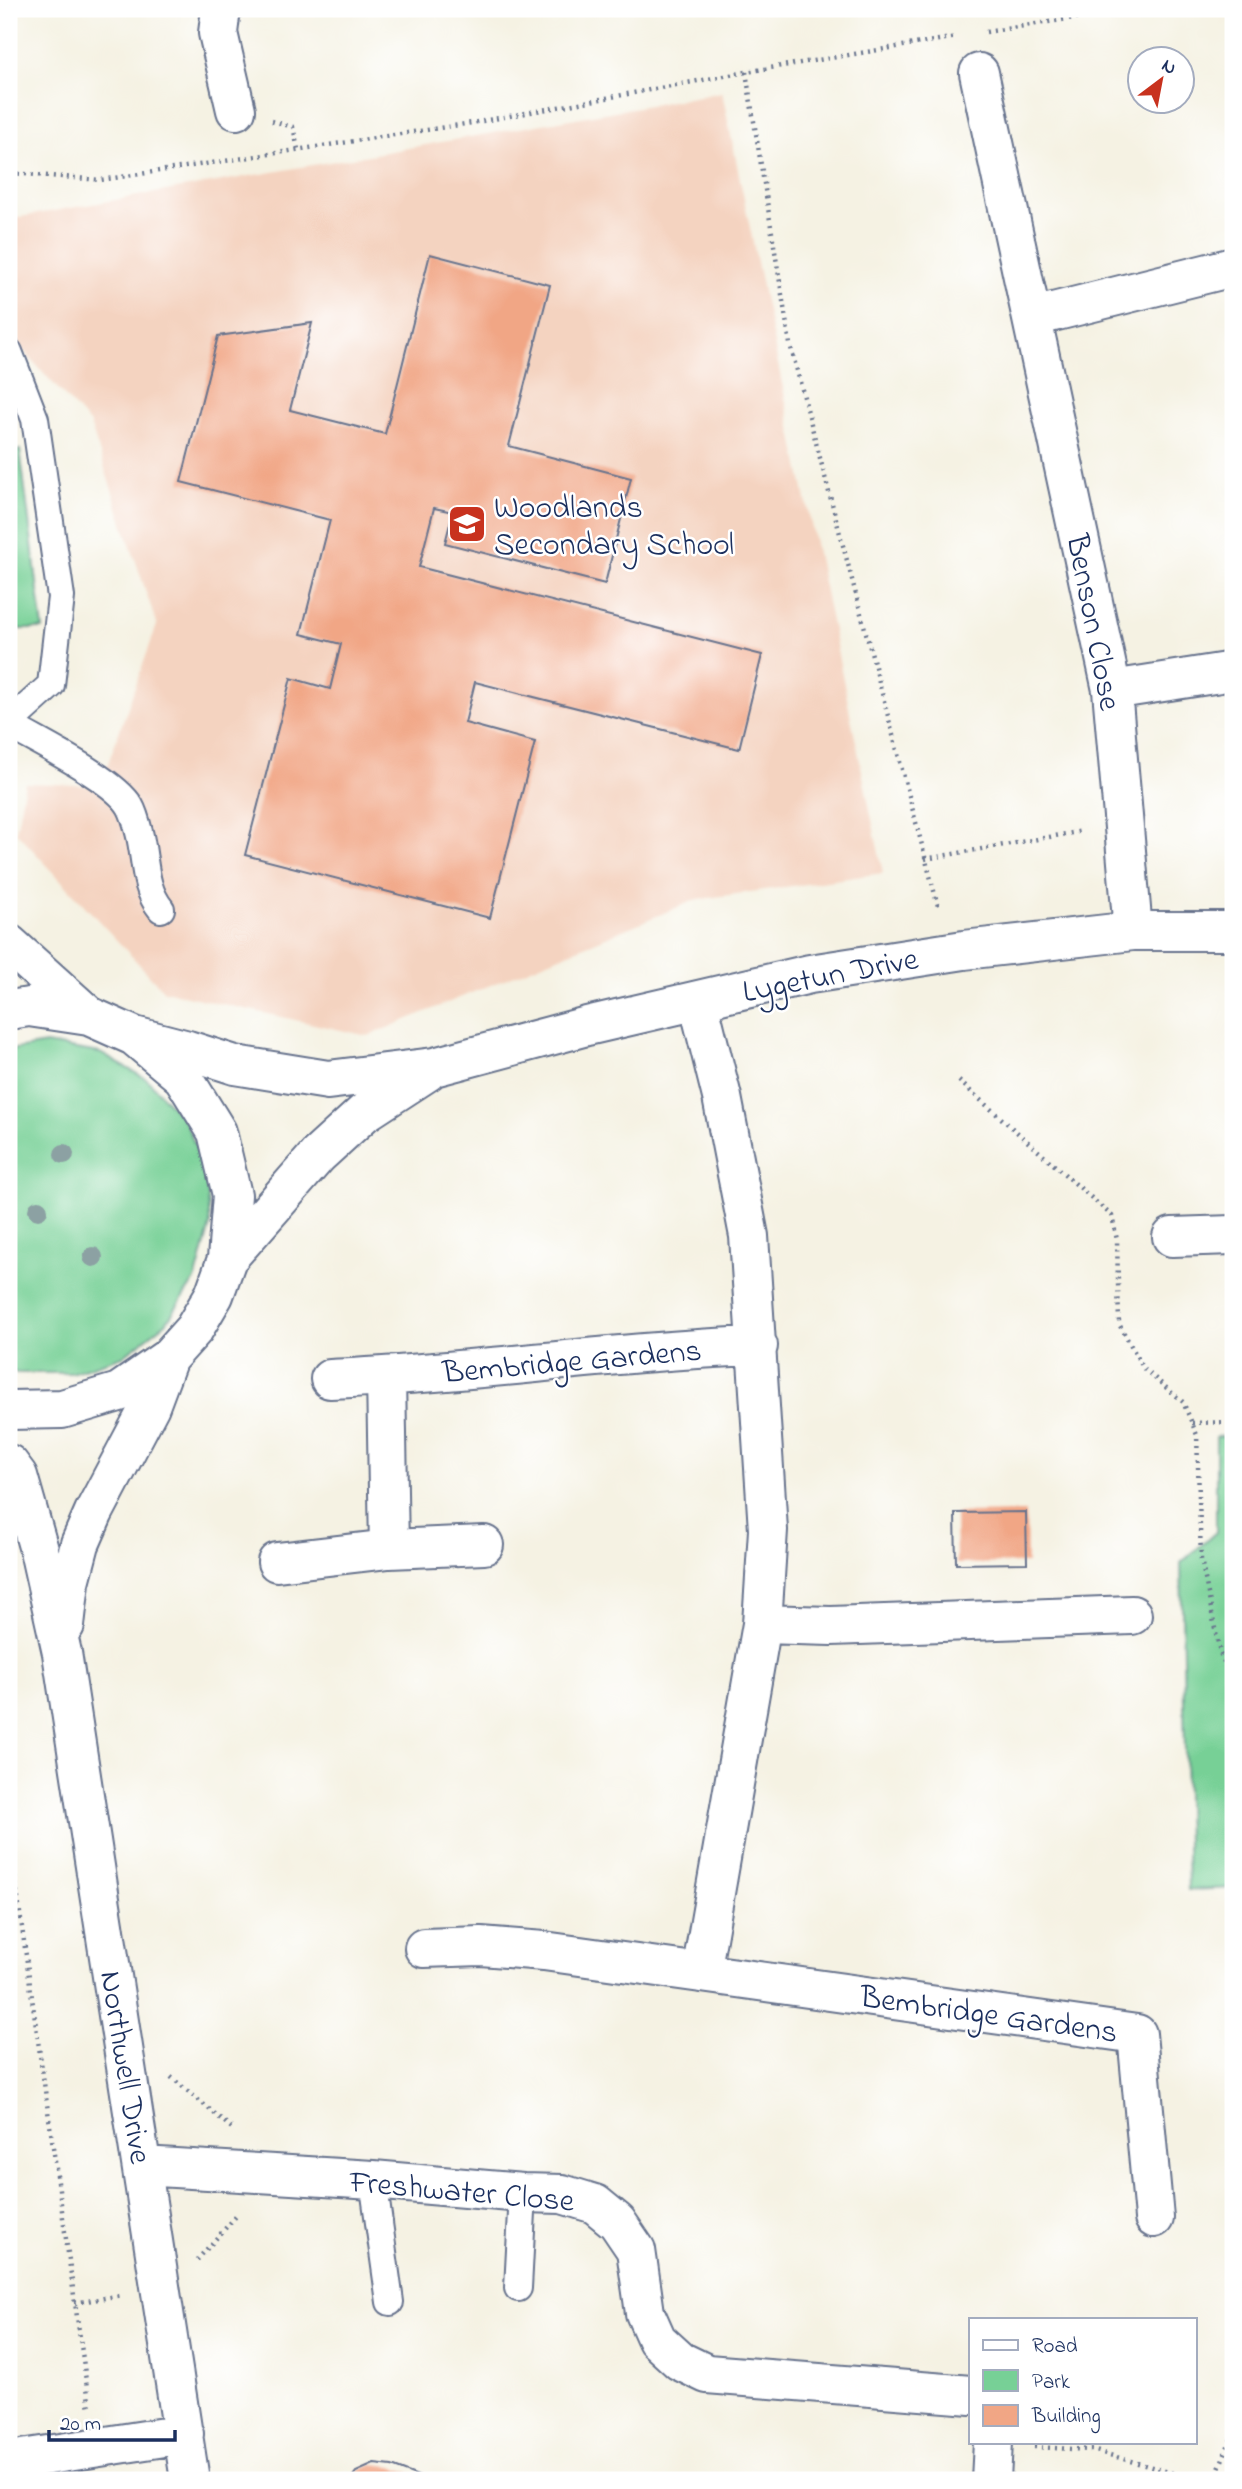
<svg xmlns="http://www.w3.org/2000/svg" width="1242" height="2489" viewBox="0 0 1242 2489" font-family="'Indie Flower',sans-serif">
  <rect width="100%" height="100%" fill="#fff"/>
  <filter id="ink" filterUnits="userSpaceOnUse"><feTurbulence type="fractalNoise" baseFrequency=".0143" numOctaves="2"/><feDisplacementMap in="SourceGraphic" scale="14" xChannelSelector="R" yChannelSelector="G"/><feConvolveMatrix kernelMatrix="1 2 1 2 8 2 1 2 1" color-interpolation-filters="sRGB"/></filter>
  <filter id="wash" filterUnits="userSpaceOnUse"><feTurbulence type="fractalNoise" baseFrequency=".00686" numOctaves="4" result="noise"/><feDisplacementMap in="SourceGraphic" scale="28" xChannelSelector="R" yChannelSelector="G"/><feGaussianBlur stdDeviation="1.57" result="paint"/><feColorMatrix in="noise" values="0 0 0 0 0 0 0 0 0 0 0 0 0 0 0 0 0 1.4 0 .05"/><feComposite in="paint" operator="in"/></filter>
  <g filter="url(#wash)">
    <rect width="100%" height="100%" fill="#f5f2e3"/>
    <path fill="#f4d3c0" d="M722,92L883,873L695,900L368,1036L164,991L16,832L25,783L100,786L157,625L90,424L9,335V219Z"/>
    <path fill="#77d096" stroke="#49807a" stroke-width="2" d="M20,450L43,629H9V452Z
      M46,1044L100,1053L148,1080L185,1121L206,1171L210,1225L196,1278L166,1323L123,1356L71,1373H17L9,1370V1050Z
      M1233,1436V1888L1188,1890L1181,1563L1216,1532V1437Z"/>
    <g id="blocks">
      <path fill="#f1a685" d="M430,254L550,285L509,446L631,478L605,584L445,543L453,512L434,508L419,567L762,655L739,749L475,682L465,723L535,742L490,918L245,855L291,678L330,689L341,644L301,634L330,520L181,482L218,336L312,323L290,410L385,434Z
        M1026,1512L1027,1563L956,1564L955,1513Z
        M374,2464L392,2466L428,2480H350L356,2472Z"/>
    </g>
  </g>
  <g filter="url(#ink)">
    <use href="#blocks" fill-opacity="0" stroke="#67738d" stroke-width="2"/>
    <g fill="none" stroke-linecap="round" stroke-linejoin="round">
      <defs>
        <path id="lane" d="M9,352L35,419L61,597L51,685L9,723
          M9,725C39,743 114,779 130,806C134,813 137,824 139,832C146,858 143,887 161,909
          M373,2180L390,2302
          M518,2288L523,2193"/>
        <path id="street" d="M221,9L218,33L236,110
          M979,73L1112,690L1133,931
          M1033,317L1233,267
          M1112,690L1233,671
          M9,944L89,1016
          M698,1001L722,1097L749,1236L768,1530L762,1624L701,1973
          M9,1010L29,1007L89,1016L134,1036L183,1077L217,1132L232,1195L227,1259L214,1295L194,1329L168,1358L119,1392L62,1409L9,1410
          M134,1036L188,1050L235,1065L328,1080L434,1067L587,1026L810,974L964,950L1133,931H1233
          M1172,1237L1233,1235
          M227,1259L318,1155L364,1113L427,1072
          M386,1376L389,1549
          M330,1379C473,1373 615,1351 758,1346
          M9,1464L18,1476L39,1550L62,1653L190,2480
          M277,1562L389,1549L484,1545
          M762,1624L831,1626L1132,1615
          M65,1625L70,1582L80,1544L94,1512L150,1406L168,1358
          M424,1948L481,1946L544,1951L1137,2034L1154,2218
          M142,2166L373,2180L523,2193L562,2194L595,2204L617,2222L636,2250L645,2313L657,2340L680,2361L707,2374L971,2395
          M9,2461L184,2434
          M991,2480L993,2442"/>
      </defs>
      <use href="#lane" stroke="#67738d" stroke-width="30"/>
      <use href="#street" stroke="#67738d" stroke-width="42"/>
      <path stroke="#67738d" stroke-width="4.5" stroke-dasharray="2 5" stroke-linecap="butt" d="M986,32L1131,9
        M746,72L790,344L938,906
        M272,121L293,127L298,149
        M11,173L101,180L472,123L746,72L957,37
        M925,859L1083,831
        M959,1081L1112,1216L1117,1240L1119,1324L1144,1369L1183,1402L1197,1435L1201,1559L1220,1653L1233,1682
        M1192,1423L1233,1422
        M9,1835L90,2409
        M171,2077L234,2130
        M197,2260L238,2214
        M75,2303L122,2295
        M1034,2447L1092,2450L1197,2480
        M1214,2480L1233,2434"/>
      <use href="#lane" stroke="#fff" stroke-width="26"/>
      <use href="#street" stroke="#fff" stroke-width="38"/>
    </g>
    <g fill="#8ca1a3">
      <circle cx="64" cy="1154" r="10"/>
      <circle cx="38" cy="1210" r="10"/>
      <circle cx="93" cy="1257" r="10"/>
    </g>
  </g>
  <defs>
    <symbol id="school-square" viewBox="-11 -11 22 22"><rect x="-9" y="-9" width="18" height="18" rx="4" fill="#c8321e" stroke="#fff"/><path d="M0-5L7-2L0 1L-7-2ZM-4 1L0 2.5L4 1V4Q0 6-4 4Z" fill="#fff"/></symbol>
  </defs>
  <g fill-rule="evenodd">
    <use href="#school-square" x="445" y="502" width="44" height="44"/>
  </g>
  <g text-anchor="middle" stroke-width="5" stroke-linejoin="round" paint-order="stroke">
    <g font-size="32" fill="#1b2f5e" stroke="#fff" text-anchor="start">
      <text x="494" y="517">Woodlands<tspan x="494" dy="37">Secondary School</tspan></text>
    </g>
    <g font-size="32" fill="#1b2f5e" stroke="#fff">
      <text transform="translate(1095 622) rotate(79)" y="11">Benson Close</text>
      <text transform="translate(830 974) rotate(-11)" y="11">Lygetun Drive</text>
      <text transform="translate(572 1360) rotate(-5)" y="11">Bembridge Gardens</text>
      <text transform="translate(989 2013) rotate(8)" y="11">Bembridge Gardens</text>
      <text transform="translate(127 2067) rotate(81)" y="11">Northwell Drive</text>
      <text transform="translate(462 2190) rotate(5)" y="11">Freshwater Close</text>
    </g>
  </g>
  <rect width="1242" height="2489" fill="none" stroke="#fff" stroke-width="35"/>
  <rect x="969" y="2318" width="228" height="126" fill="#ffffff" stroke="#a4acbf" stroke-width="2"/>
  <rect x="983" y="2340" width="35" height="10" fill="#ffffff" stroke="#a4acbf" stroke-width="2"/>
  <text x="1032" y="2352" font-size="21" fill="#1b2f5e">Road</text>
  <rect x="983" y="2370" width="35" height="21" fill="#77d096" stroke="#a4acbf" stroke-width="2"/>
  <text x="1032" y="2388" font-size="21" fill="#1b2f5e">Park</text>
  <rect x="983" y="2405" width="35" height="21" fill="#f1a685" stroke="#a4acbf" stroke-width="2"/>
  <text x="1032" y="2422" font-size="21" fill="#1b2f5e">Building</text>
  <g transform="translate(1161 80) rotate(32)"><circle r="33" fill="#ffffff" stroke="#a4acbf" stroke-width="2"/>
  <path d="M0-5L12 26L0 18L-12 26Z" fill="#c8321e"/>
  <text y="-10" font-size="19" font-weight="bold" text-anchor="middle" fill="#1b2f5e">N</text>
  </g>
  <path d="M49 2430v10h126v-10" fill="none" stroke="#1b2f5e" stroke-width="3.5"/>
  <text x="60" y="2430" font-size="21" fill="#1b2f5e" stroke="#ffffff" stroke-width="5" paint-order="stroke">20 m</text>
</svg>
